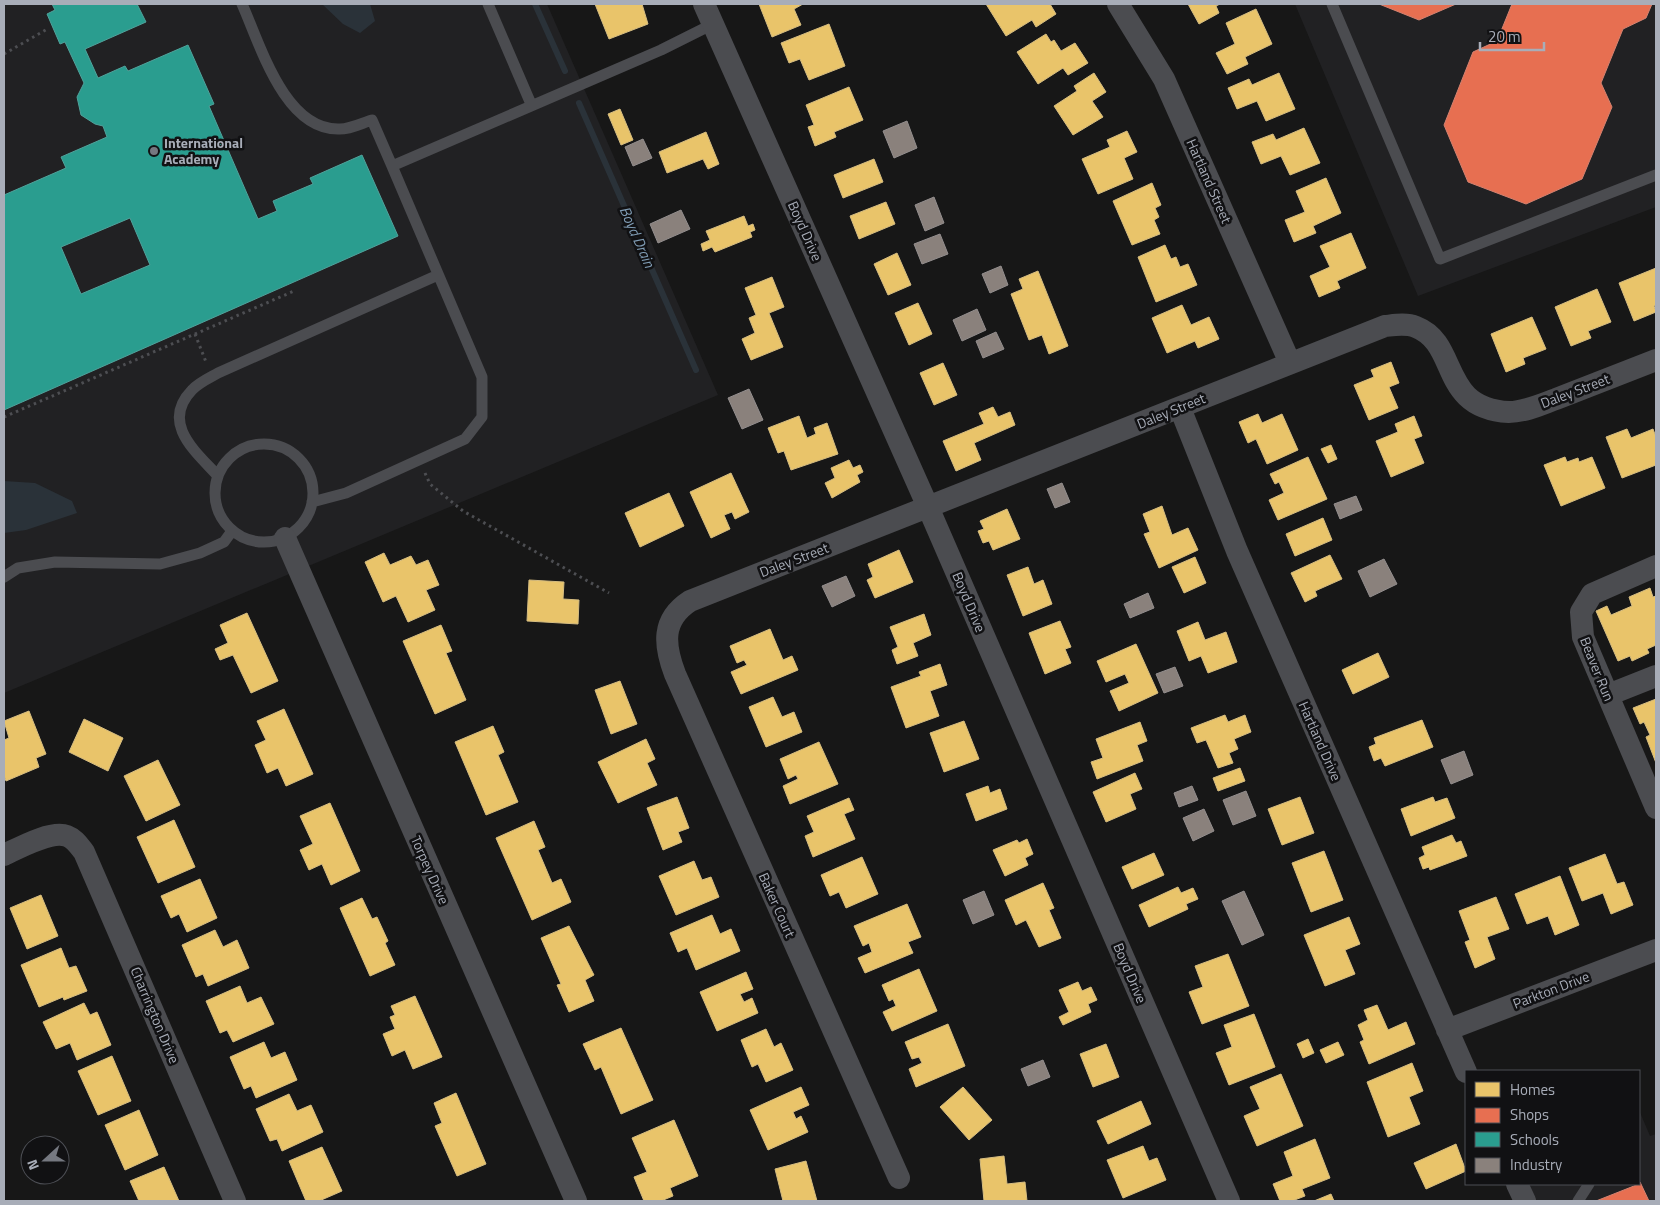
<svg xmlns="http://www.w3.org/2000/svg" width="1660" height="1205" viewBox="0 0 1660 1205" font-family="'Titillium Web',sans-serif">
  <rect width="100%" height="100%" fill="#171717"/>
  <path fill="#212123" d="M4,4H547L718,395L4,693Z
    M1295,4H1656V207L1418,296Z
    M1639,1110L1650,1136L1656,1134V1201H1535L1527,1184H1639Z"/>
  <path fill="#2a3239" d="M322,4H370L375,21L360,33L343,24Z
    M4,481L35,483L72,501L77,513L26,530L4,533Z"/>
  <path fill="#e9c46a" stroke="#d6bd81" d="M595,4H642L648,24L609,39Z
    M759,4H803L794,9L801,25L772,37Z
    M986,4H1050L1056,14L1036,27L1032,20L1006,36Z
    M1188,4H1220L1216,6L1219,13L1199,24Z
    M1256,9L1272,44L1245,57L1248,64L1227,74L1216,53L1235,44L1226,23Z
    M829,24L845,66L809,80L800,59L789,63L781,43Z
    M1046,34L1051,42L1054,40L1061,51L1075,43L1088,63L1068,75L1063,68L1038,84L1017,52Z
    M1094,73L1106,92L1092,101L1103,117L1073,135L1054,106L1077,91L1074,86Z
    M1279,73L1295,109L1266,121L1257,101L1237,109L1228,88L1249,79L1252,85Z
    M849,87L863,120L834,132L836,137L815,146L808,127L814,125L806,105Z
    M620,109L633,140L621,145L608,114Z
    M1304,128L1320,163L1290,175L1281,156L1261,164L1252,142L1273,134L1276,140Z
    M1127,131L1137,152L1124,158L1133,179L1098,194L1082,159L1110,147L1107,140Z
    M706,132L719,164L708,169L703,159L667,173L659,152Z
    M874,159L883,182L843,198L834,175Z
    M1326,178L1341,213L1313,226L1316,233L1294,242L1285,220L1305,212L1296,191Z
    M1152,183L1161,205L1155,208L1159,217L1154,220L1160,234L1132,245L1113,201Z
    M886,202L895,224L859,239L850,216Z
    M744,216L748,226L753,224L755,230L750,232L752,237L715,252L712,247L703,251L701,244L710,240L706,231Z
    M1351,233L1366,268L1337,281L1340,288L1319,297L1310,276L1330,267L1320,246Z
    M1165,245L1171,259L1176,257L1180,267L1188,264L1197,285L1156,302L1138,257Z
    M897,253L911,285L888,295L874,264Z
    M1656,268V305L1654,306L1656,312L1634,321L1619,283Z
    M1038,271L1068,346L1049,354L1042,335L1029,340L1011,294L1023,289L1019,279Z
    M772,277L784,307L769,313L783,347L751,360L742,339L755,333L749,318L756,315L745,288Z
    M1597,289L1611,322L1588,331L1591,338L1571,346L1555,307Z
    M918,303L932,334L909,345L895,313Z
    M1182,305L1191,325L1209,317L1219,339L1198,348L1195,341L1167,353L1152,318Z
    M1532,317L1546,349L1523,358L1525,364L1506,372L1491,334Z
    M1391,362L1399,383L1389,387L1398,408L1369,420L1354,385L1374,377L1371,370Z
    M943,363L957,395L934,405L920,373Z
    M993,407L998,417L1010,412L1015,425L974,443L981,460L956,471L943,441L984,424L979,413Z
    M1258,414L1262,423L1282,414L1298,450L1267,464L1256,439L1248,443L1239,422Z
    M799,416L807,438L816,434L814,428L827,423L838,454L791,470L784,451L778,453L768,428Z
    M1414,416L1422,436L1414,439L1424,463L1391,477L1376,441L1398,432L1395,424Z
    M1627,429L1631,438L1653,429L1656,437V465L1622,478L1606,437Z
    M1331,445L1337,459L1328,463L1321,449Z
    M1308,457L1327,499L1278,520L1269,500L1284,493L1279,482L1275,484L1270,474Z
    M1565,457L1567,462L1578,458L1579,462L1592,457L1605,488L1561,506L1544,465Z
    M849,460L853,468L860,465L863,472L857,475L860,482L832,498L825,483L835,478L831,468Z
    M731,473L749,512L735,519L732,512L724,515L730,529L711,538L690,492Z
    M669,493L684,526L640,547L625,513Z
    M1162,506L1172,535L1188,528L1198,550L1159,568L1144,534L1150,532L1143,514Z
    M1007,509L1020,539L993,550L989,541L983,543L978,531L984,529L980,521Z
    M1323,518L1332,540L1295,556L1286,534Z
    M899,550L913,582L875,598L867,580L873,577L868,564Z
    M384,553L390,565L411,556L416,565L428,560L439,585L426,590L435,610L408,622L396,596L383,602L365,562Z
    M1330,555L1342,579L1315,591L1317,596L1305,602L1291,573Z
    M1195,557L1206,583L1184,593L1172,567Z
    M1028,567L1034,584L1043,580L1052,604L1023,616L1007,575Z
    M529,580L564,582L563,599L579,600L578,624L527,621Z
    M1650,588L1653,597L1656,596V645L1647,649L1649,653L1632,661L1630,656L1618,661L1596,611L1607,606L1611,615L1632,606L1629,597Z
    M247,613L278,681L251,693L233,655L220,660L215,649L228,643L220,625Z
    M924,614L931,635L913,643L918,656L897,664L892,650L898,647L890,627Z
    M1060,621L1071,647L1065,649L1071,663L1045,674L1029,633Z
    M1198,622L1205,640L1226,632L1237,662L1208,673L1201,656L1189,661L1177,631Z
    M441,625L452,651L446,653L466,700L435,714L403,641Z
    M770,629L783,660L792,656L798,670L741,694L731,672L747,665L744,660L737,663L730,646Z
    M1136,644L1158,693L1119,711L1110,691L1129,683L1125,674L1106,682L1097,661Z
    M1378,653L1389,677L1353,694L1342,670Z
    M940,664L947,685L930,691L939,716L906,728L891,687L921,676L919,672Z
    M620,681L637,724L611,734L595,690Z
    M773,697L782,717L794,712L802,732L766,747L749,707Z
    M1656,699V763L1646,737L1650,735L1644,722L1640,724L1633,708Z
    M284,709L313,774L286,786L278,768L267,773L255,745L266,740L257,721Z
    M29,711L46,754L36,758L39,767L6,781L4,775V740L9,738L4,721Z
    M1225,715L1228,722L1245,715L1251,732L1234,739L1238,749L1229,753L1233,763L1218,768L1206,740L1197,743L1191,728Z
    M84,719L123,738L108,771L69,752Z
    M1422,720L1433,747L1385,766L1381,758L1374,761L1369,747L1376,744L1374,738Z
    M964,721L979,759L944,772L930,733Z
    M1140,722L1147,741L1137,745L1143,761L1097,779L1091,762L1103,758L1096,739Z
    M493,726L504,752L498,755L518,802L486,815L455,742Z
    M646,739L655,759L647,763L657,785L618,803L598,762Z
    M819,742L838,784L790,804L783,786L798,779L796,775L788,779L780,759Z
    M158,760L180,805L146,821L124,776Z
    M1240,768L1245,781L1218,791L1213,778Z
    M1135,773L1142,789L1130,794L1136,809L1106,822L1093,792Z
    M988,786L990,793L1000,789L1007,809L976,821L966,794Z
    M677,797L689,828L678,832L682,842L663,850L647,808Z
    M1300,797L1314,833L1282,845L1268,809Z
    M1433,797L1435,802L1447,798L1455,818L1411,836L1401,809Z
    M849,798L854,810L844,814L855,839L813,857L805,836L814,832L807,816Z
    M330,803L360,871L331,885L322,864L309,870L300,850L313,844L300,816Z
    M174,820L195,867L158,883L137,837Z
    M534,821L545,847L538,850L552,883L561,879L571,902L532,920L496,838Z
    M1452,835L1456,843L1461,841L1467,856L1430,870L1429,867L1423,869L1419,858L1425,855L1422,847Z
    M1027,839L1033,854L1025,858L1028,865L1005,876L993,850L1017,840L1019,843Z
    M1324,851L1343,900L1311,912L1292,863Z
    M1154,853L1164,875L1132,889L1122,867Z
    M1605,854L1617,884L1624,882L1633,905L1611,914L1603,893L1582,901L1569,868Z
    M862,857L878,894L846,908L839,892L830,896L821,875Z
    M694,861L702,880L711,877L719,897L676,915L659,876Z
    M1560,876L1579,925L1555,935L1548,916L1527,924L1515,894Z
    M200,879L217,918L187,932L179,914L171,918L161,896Z
    M1043,883L1054,908L1049,910L1061,938L1039,947L1026,920L1016,925L1005,900Z
    M1178,887L1181,893L1193,888L1198,899L1186,904L1188,909L1149,927L1139,905Z
    M41,895L58,936L27,949L10,908Z
    M1496,897L1509,929L1487,937L1495,959L1475,968L1465,942L1470,940L1459,911Z
    M362,898L372,919L377,917L388,941L385,943L395,965L370,976L340,908Z
    M907,904L921,937L908,942L913,953L865,973L858,958L872,952L869,943L863,946L854,926Z
    M712,915L720,934L731,929L740,951L696,970L687,948L678,952L670,933Z
    M1349,917L1360,944L1345,950L1355,974L1325,986L1304,935Z
    M569,926L594,975L585,980L594,1001L569,1012L557,985L561,984L541,938Z
    M215,930L223,947L237,940L249,968L208,986L203,974L196,977L182,945Z
    M61,948L69,968L76,966L87,991L64,1000L63,997L39,1007L21,965Z
    M1228,954L1249,1006L1202,1024L1189,992L1203,987L1195,966Z
    M919,969L937,1011L892,1031L883,1012L896,1006L893,999L889,1001L882,985Z
    M746,972L753,989L740,994L744,1002L752,998L758,1013L717,1031L700,992Z
    M1078,982L1082,991L1091,987L1097,1000L1088,1004L1091,1012L1063,1025L1059,1017L1069,1012L1059,990Z
    M240,986L247,1003L261,997L274,1024L233,1042L227,1030L220,1033L206,1001Z
    M415,996L442,1057L413,1069L405,1050L392,1056L383,1034L395,1029L390,1017L395,1015L391,1006Z
    M84,1003L90,1015L97,1012L111,1045L77,1060L70,1043L56,1049L43,1022Z
    M1377,1005L1388,1030L1406,1022L1415,1044L1369,1064L1360,1042L1364,1040L1358,1025L1368,1020L1364,1010Z
    M1254,1014L1275,1067L1229,1085L1216,1053L1232,1047L1224,1025Z
    M948,1024L965,1066L916,1087L909,1069L922,1063L919,1057L912,1059L905,1042Z
    M621,1028L653,1100L621,1114L601,1067L595,1070L583,1044Z
    M766,1029L774,1047L781,1043L793,1070L766,1082L758,1064L752,1067L741,1040Z
    M1308,1039L1314,1053L1303,1058L1297,1044Z
    M264,1042L271,1058L285,1052L297,1080L256,1098L251,1086L244,1089L230,1057Z
    M1338,1042L1344,1055L1326,1063L1320,1050Z
    M1106,1044L1119,1077L1093,1087L1080,1054Z
    M112,1056L131,1101L98,1115L78,1071Z
    M1412,1063L1423,1091L1409,1097L1420,1124L1388,1137L1367,1082Z
    M1281,1074L1303,1126L1257,1146L1244,1116L1260,1109L1250,1087Z
    M801,1087L809,1105L793,1112L796,1119L801,1116L808,1132L768,1150L750,1110Z
    M963,1087L992,1120L969,1140L940,1107Z
    M456,1093L486,1164L457,1176L435,1126L442,1123L434,1103Z
    M289,1094L297,1111L311,1105L323,1132L282,1151L277,1139L270,1141L256,1109Z
    M1141,1101L1151,1124L1108,1144L1097,1121Z
    M139,1110L158,1155L125,1170L105,1125Z
    M674,1120L698,1176L670,1188L673,1196L661,1201H644L634,1177L647,1172L632,1138Z
    M1315,1139L1330,1178L1302,1189L1305,1196L1292,1201H1280L1273,1184L1293,1176L1284,1152Z
    M1456,1144L1466,1171L1426,1189L1414,1163Z
    M1143,1146L1149,1161L1157,1158L1166,1180L1123,1198L1107,1160Z
    M322,1147L342,1191L319,1201H306L289,1161Z
    M1004,1156L1007,1184L1025,1182L1027,1201H984L980,1159Z
    M806,1161L817,1201H783L775,1169Z
    M164,1167L179,1201H139L130,1181Z
    M1331,1194L1334,1201H1314Z"/>
  <path fill="#e76f51" stroke="#d48270" d="M1379,4H1456L1419,20Z
    M1512,4H1652L1646,18L1623,29L1601,83L1612,107L1582,179L1526,204L1468,182L1444,125L1473,52L1497,41Z
    M1640,1182L1649,1201H1596L1639,1184Z"/>
  <path fill="#2a9d8f" stroke="#50a29b" fill-rule="evenodd" d="M52,4H137L146,22L85,49L98,78L125,66L128,71L188,45L214,104L209,106L258,219L277,211L273,201L313,184L310,178L362,155L398,236L4,410V195L66,168L61,157L107,137L103,126L95,124L81,115L77,97L84,83L65,42L60,44L47,14L55,10ZM130,218L150,265L81,294L61,247Z"/>
  <path fill="#8a817c" stroke="#938e8e" d="M907,121L917,148L894,158L883,131Z
    M643,139L652,158L633,166L625,147Z
    M934,197L944,223L925,231L915,205Z
    M681,210L690,229L658,243L650,224Z
    M940,234L948,254L922,264L914,244Z
    M1001,266L1008,285L990,293L982,274Z
    M977,309L986,330L962,341L953,320Z
    M996,332L1004,349L983,358L976,341Z
    M749,389L763,420L742,429L728,398Z
    M1062,483L1070,502L1055,508L1047,489Z
    M1356,496L1362,510L1340,519L1334,504Z
    M1384,559L1397,584L1370,597L1358,571Z
    M846,576L855,596L832,607L822,586Z
    M1148,593L1154,608L1130,618L1124,604Z
    M1175,667L1183,686L1164,693L1156,674Z
    M1464,751L1473,775L1451,784L1441,760Z
    M1192,786L1198,800L1179,807L1174,793Z
    M1246,791L1256,816L1233,825L1223,800Z
    M1204,809L1214,831L1193,841L1183,818Z
    M984,891L994,915L973,924L963,900Z
    M1244,891L1264,935L1242,945L1222,901Z
    M1043,1060L1050,1077L1028,1086L1021,1069Z"/>
  <g fill="none" stroke-linecap="round" stroke-linejoin="round">
    <path stroke="#2a3239" stroke-width="6" d="M535,4L565,71
      M579,103L696,370"/>
    <path stroke="#4d4e52" stroke-width="3" stroke-dasharray="2.5 4" stroke-linecap="butt" d="M4,54L49,28
      M195,334L206,362
      M4,417L294,291
      M425,473L430,484L463,511L609,593"/>
    <path stroke="#4b4c50" stroke-width="11" d="M242,4C260,44 284,129 338,129C349,130 362,123 372,120L392,166
      M488,4L531,104
      M1332,4L1440,259L1656,175
      M215 493a49 49 0 1 1 98 0a49 49 0 1 1-98 0Z
      M217,475C196,452 160,423 192,390C198,383 209,378 218,373L438,275
      M312,502L346,493L465,439L482,417V377L392,166L661,50L713,24
      M4,577L18,568L55,562L160,564L200,553L224,542L232,531
      M1578,1201L1589,1184"/>
    <path stroke="#4b4c50" stroke-width="22" d="M704,4L928,507L1229,1201
      M1118,4L1164,79L1290,363
      M1180,408L1237,551L1466,1072
      M285,538L576,1201
      M1656,566L1592,594L1581,612L1583,637L1656,808
      M1608,695L1656,676
      M4,855C19,848 51,830 67,836C75,839 79,846 84,852L235,1201
      M1447,1030L1656,950
      M899,1178L675,674C664,645 661,620 690,601L1385,326C1395,325 1406,323 1416,327C1460,344 1438,408 1509,412C1525,412 1542,404 1556,399C1590,386 1623,373 1656,360
      M1517,1184L1525,1201"/>
  </g>
  <circle fill="#757880" stroke="#111113" stroke-width="2" cx="154" cy="151" r="5"/>
  <g text-anchor="middle" stroke-width="5" stroke-linejoin="round" paint-order="stroke">
    <g font-size="14" font-weight="bold" fill="#a8adb8" stroke="#111113" text-anchor="start">
      <text x="164" y="148">International<tspan x="164" dy="16">Academy</tspan></text>
    </g>
    <g font-size="14" fill="#a8adb8" stroke="#111113">
      <text transform="translate(1209 181) rotate(66)" y="5">Hartland Street</text>
      <text transform="translate(805 231) rotate(66)" y="5">Boyd Drive</text>
      <text transform="translate(1575 391) rotate(-21)" y="5">Daley Street</text>
      <text transform="translate(1171 411) rotate(-22)" y="5">Daley Street</text>
      <text transform="translate(794 560) rotate(-21)" y="5">Daley Street</text>
      <text transform="translate(969 602) rotate(67)" y="5">Boyd Drive</text>
      <text transform="translate(1597 669) rotate(68)" y="5">Beaver Run</text>
      <text transform="translate(1320 741) rotate(66)" y="5">Hartland Drive</text>
      <text transform="translate(430 870) rotate(66)" y="5">Torpey Drive</text>
      <text transform="translate(777 905) rotate(66)" y="5">Baker Court</text>
      <text transform="translate(1130 973) rotate(67)" y="5">Boyd Drive</text>
      <text transform="translate(1551 990) rotate(-21)" y="5">Parkton Drive</text>
      <text transform="translate(155 1015) rotate(67)" y="5">Charrington Drive</text>
    </g>
    <g font-size="15" font-style="italic" fill="#7f9bb3" stroke="#111113">
      <text transform="translate(637 237) rotate(66)" y="5">Boyd Drain</text>
    </g>
  </g>
  <rect width="1660" height="1205" fill="none" stroke="#a8adb8" stroke-width="10"/>
  <rect x="1465" y="1070" width="175" height="115" fill="#111113" stroke="#4d4f55"/>
  <rect x="1475" y="1082" width="25" height="15" fill="#e9c46a" stroke="#4d4f55"/>
  <text x="1510" y="1095" font-size="15" fill="#a8adb8">Homes</text>
  <rect x="1475" y="1108" width="25" height="15" fill="#e76f51" stroke="#4d4f55"/>
  <text x="1510" y="1120" font-size="15" fill="#a8adb8">Shops</text>
  <rect x="1475" y="1132" width="25" height="15" fill="#2a9d8f" stroke="#4d4f55"/>
  <text x="1510" y="1145" font-size="15" fill="#a8adb8">Schools</text>
  <rect x="1475" y="1158" width="25" height="15" fill="#8a817c" stroke="#4d4f55"/>
  <text x="1510" y="1170" font-size="15" fill="#a8adb8">Industry</text>
  <g transform="translate(45 1160) rotate(249)"><circle r="24" fill="#111113" stroke="#4d4f55"/>
  <path d="M0-4L9 19L0 12L-9 19Z" fill="#757880"/>
  <text y="-8" font-size="14" font-weight="bold" text-anchor="middle" fill="#a8adb8">N</text>
  </g>
  <path d="M1480 42v8h64v-8" fill="none" stroke="#a8adb8" stroke-width="2.5"/>
  <text x="1488" y="42" font-size="15" fill="#a8adb8" stroke="#111113" stroke-width="4" paint-order="stroke">20 m</text>
</svg>
